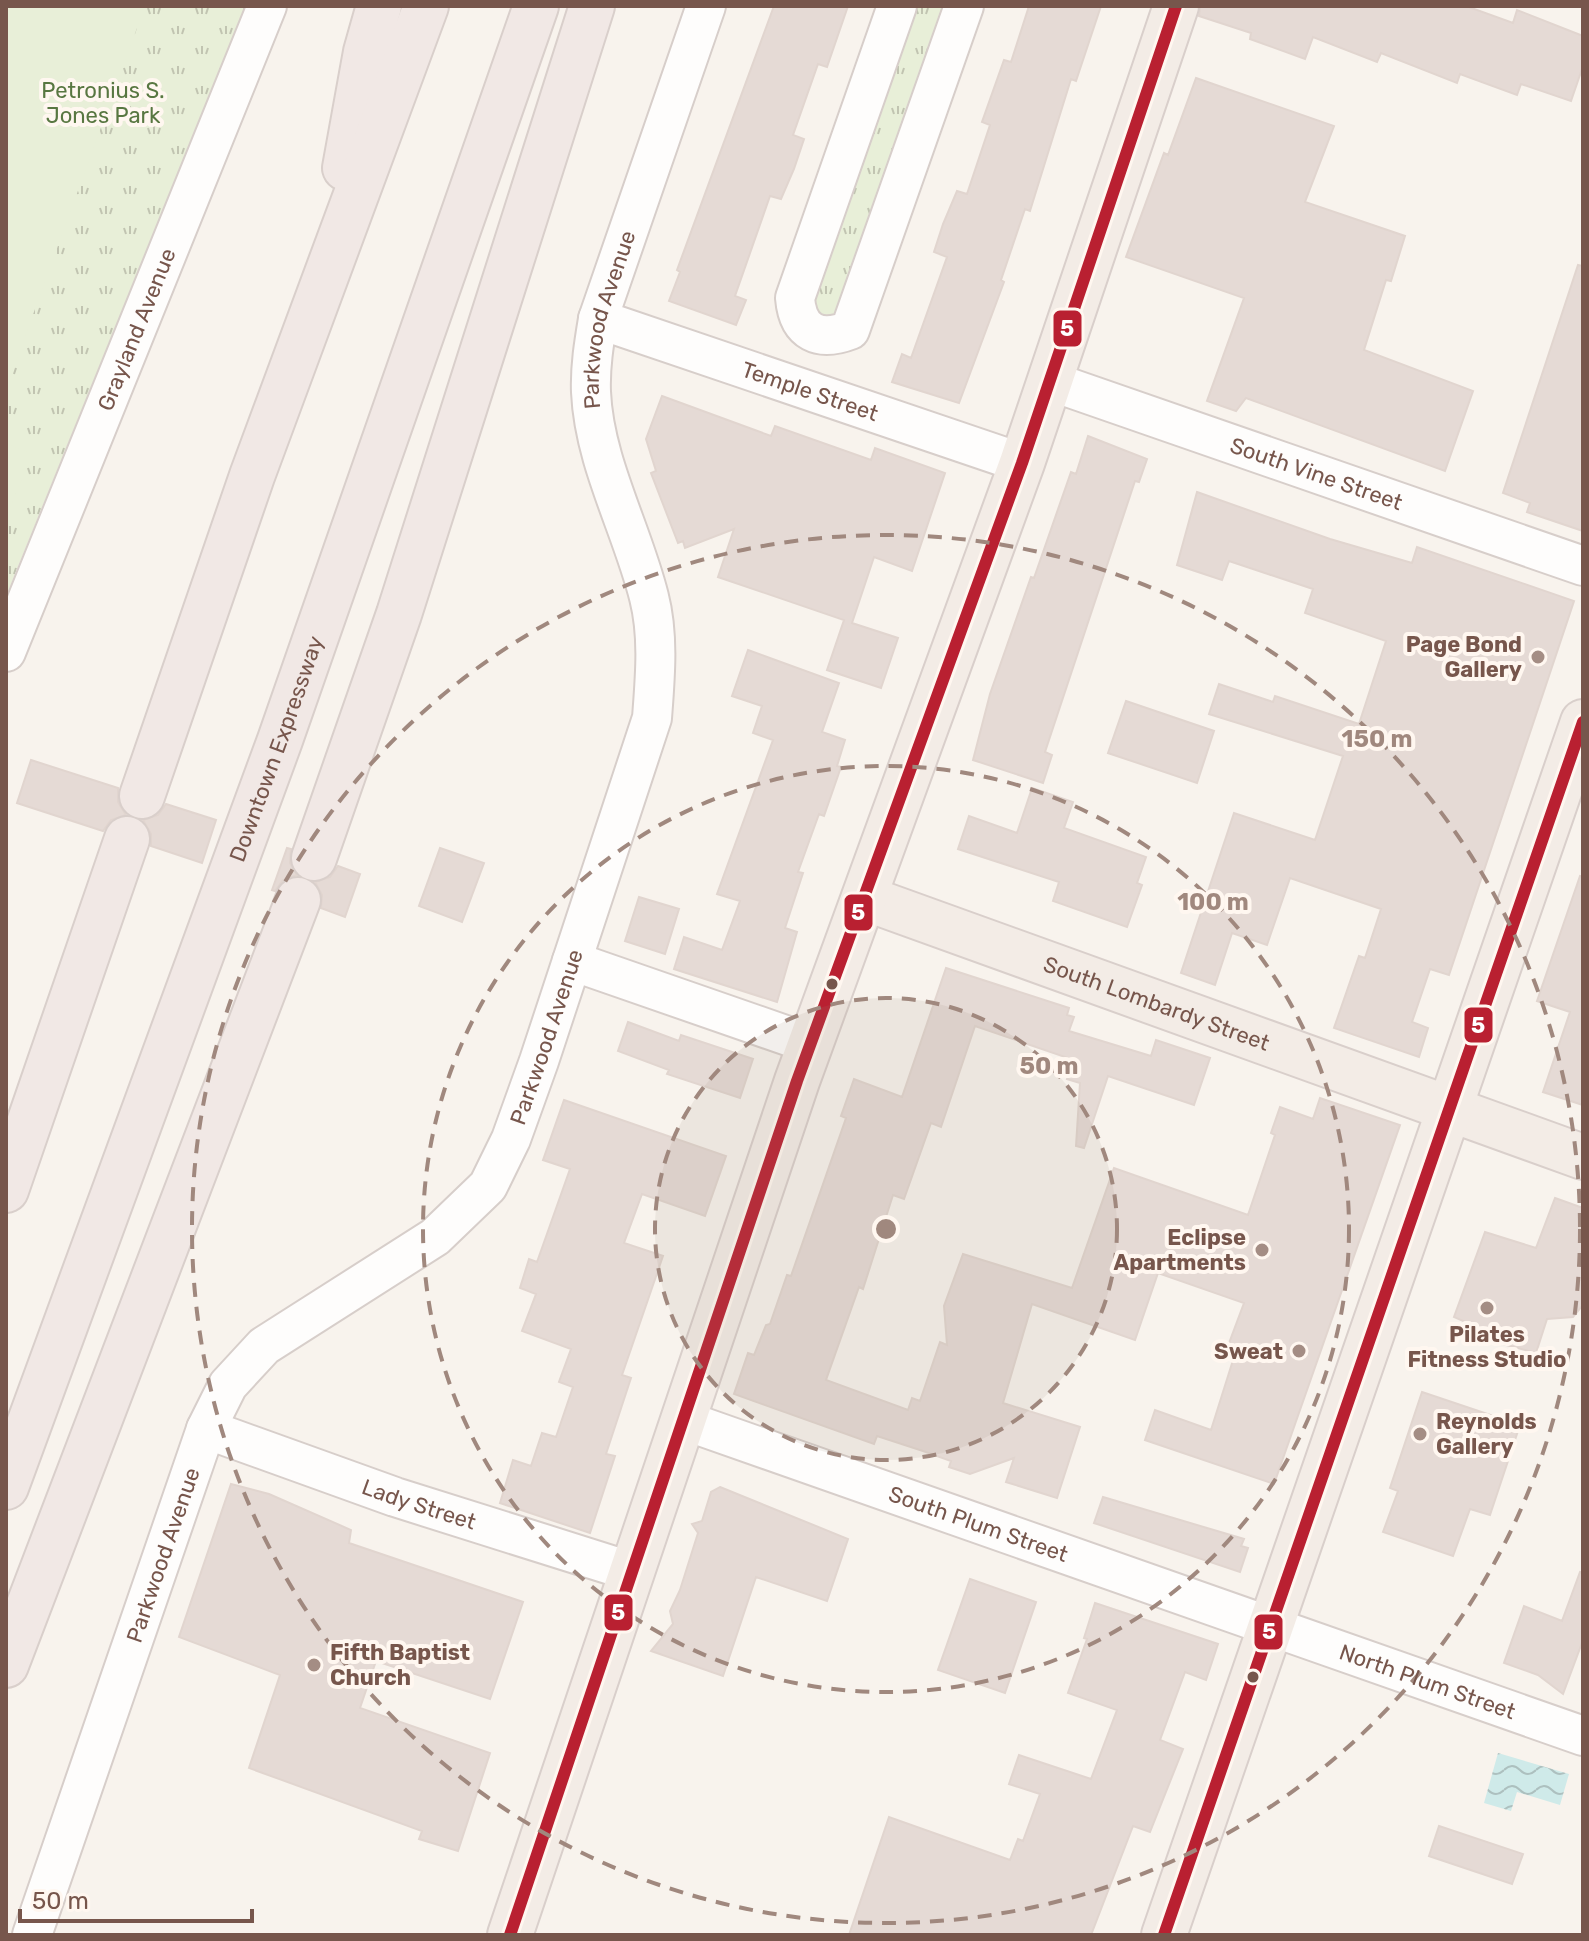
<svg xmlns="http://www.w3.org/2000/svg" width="1589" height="1941" viewBox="0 0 1589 1941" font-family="Rubik,sans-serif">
  <defs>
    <pattern id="park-tufts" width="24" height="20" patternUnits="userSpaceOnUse" patternTransform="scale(2)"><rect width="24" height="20" fill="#e8efd8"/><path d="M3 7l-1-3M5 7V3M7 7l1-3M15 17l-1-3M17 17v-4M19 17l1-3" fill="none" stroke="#c1c4b1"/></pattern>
    <pattern id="water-waves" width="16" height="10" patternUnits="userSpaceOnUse" patternTransform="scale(2)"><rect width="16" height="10" fill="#cfeae9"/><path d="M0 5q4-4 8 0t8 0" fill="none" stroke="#adc0bf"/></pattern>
  </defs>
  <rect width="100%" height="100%" fill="#f8f3ed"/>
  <path fill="url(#park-tufts)" d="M6,6H246L6,596Z
    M907,6H951L845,313L824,321L808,308Z"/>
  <path fill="#e8efd8" d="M6,6H145L6,389Z
    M6,443L32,454L6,518Z"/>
  <path fill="url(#water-waves)" d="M1498,1753L1569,1774L1560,1805L1517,1792L1511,1811L1484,1803Z"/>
  <path fill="#e5dad5" stroke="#e1d5cf" stroke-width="2" d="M774,6H848L827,67L818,64L793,135L804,139L794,169L781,199L770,196L735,296L746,300L736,325L669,301L680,272L677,270Z
    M1029,6H1101L1076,81L1071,79L1030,211L1025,209L1001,280L1004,282L959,403L892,382L902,354L911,358L947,257L934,252L943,224L957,191L967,194L990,125L982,122L1004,60L1011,62Z
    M1200,6H1466L1513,23L1517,10L1583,36V66L1571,101L1521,84L1517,95L1460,74L1457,83L1381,53L1377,62L1313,37L1305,59L1250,39L1251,33L1199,16Z
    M1196,78L1334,126L1305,202L1405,236L1391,281L1386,280L1364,350L1473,391L1445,471L1246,398L1236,411L1207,401L1244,298L1126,257L1164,153L1168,155Z
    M1578,265L1583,266V531L1527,512L1530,503L1503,493Z
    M662,396L771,436L775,426L871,460L875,448L945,473L912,571L874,557L852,623L898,638L881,688L827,670L844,620L718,577L734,529L685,548L683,541L678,543L651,473L656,471L646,439Z
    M1088,436L1147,459L1139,482L1135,481L1045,752L1052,755L1043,783L973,760L990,694L1031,577L1034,578L1071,472L1076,474Z
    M1197,492L1330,539L1412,563L1417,547L1574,601L1449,975L1430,969L1412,1022L1428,1028L1419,1057L1334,1028L1359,956L1365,958L1381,909L1290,878L1267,945L1232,933L1215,985L1181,973L1234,813L1315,840L1343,756L1209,714L1219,684L1273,702L1275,696L1359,724L1386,641L1305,613L1313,589L1229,561L1222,580L1177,565Z
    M748,650L839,683L822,732L845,740L837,766L841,767L824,816L819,814L798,872L803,873L785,928L797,932L777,1002L674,969L684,937L722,950L740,901L717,894L773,740L753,733L762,706L732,696Z
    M1126,701L1214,731L1197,783L1108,753Z
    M31,760L118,788V802L126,815L111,820L103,831L17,803Z
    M1032,788L1073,802L1064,828L1146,857L1137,883L1142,885L1127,927L1053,901L1059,882L958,849L969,816L1017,833Z
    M166,804L216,820L202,863L151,846V834L143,820L158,815Z
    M287,848L291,849L290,863L297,875L283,880L275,891L272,890Z
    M440,848L484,863L462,922L419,906Z
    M338,866L360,874L345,917L321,908L322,895L315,882L330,877Z
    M1580,876L1583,877V1105L1543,1092L1570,1012L1537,1001Z
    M639,897L679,909L665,954L625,941Z
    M946,968L1069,1008L1067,1015L1074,1017L1069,1031L1151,1056L1156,1040L1210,1058L1194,1105L1108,1076L1084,1148L1076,1146L1080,1083L1067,1079L1074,1060L975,1026L941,1127L931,1123L904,1199L893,1195L863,1289L859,1287L826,1380L908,1410L912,1398L920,1401L940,1342L947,1345L944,1306L963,1254L1072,1288L1114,1168L1248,1215L1275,1135L1271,1133L1280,1107L1313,1119L1320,1098L1400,1125L1274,1484L1145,1440L1155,1410L1211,1430L1234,1357L1225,1354L1244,1303L1158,1273L1135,1340L1032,1304L1003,1403L1080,1427L1057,1498L1006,1482L1014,1458L970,1474L949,1467L951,1461L923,1451L877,1436L874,1444L734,1394L748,1353L754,1355L766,1325L770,1324L787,1275L791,1276L846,1118L841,1116L854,1079L902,1097Z
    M628,1022L679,1041L681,1035L753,1059L740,1098L667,1074L669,1070L618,1051Z
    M564,1100L726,1156L705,1216L642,1194L624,1243L663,1256L622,1375L631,1378L606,1454L615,1456L590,1533L500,1503L513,1460L531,1466L542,1433L556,1437L573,1387L559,1382L571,1349L522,1331L536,1294L520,1288L529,1259L537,1262L570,1169L543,1160Z
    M1555,1198L1583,1208V1305L1573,1317L1547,1319L1536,1353L1491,1341L1493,1334L1454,1317L1485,1232L1536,1248Z
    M1422,1392L1520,1425L1490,1515L1470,1509L1453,1556L1383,1532L1398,1491L1390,1488Z
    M231,1484L269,1494L351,1530L349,1543L523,1602L490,1699L376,1661L360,1708L490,1753L458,1851L419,1839L422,1831L249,1768L280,1675L179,1637Z
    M720,1487L848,1539L827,1601L756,1577L723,1676L651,1651L673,1624L670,1611L680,1590L698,1533L692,1524L702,1521L711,1492Z
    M1103,1497L1244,1539L1241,1546L1248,1548L1240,1572L1094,1523Z
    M1580,1572L1583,1573V1640L1563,1694L1538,1675L1504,1663L1524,1606L1562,1621Z
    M970,1579L1036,1602L1005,1693L938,1670Z
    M1095,1603L1218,1644L1206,1680L1185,1672L1160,1740L1183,1749L1150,1832L1133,1826L1091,1935H849L889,1817L1010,1860L1018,1839L1023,1841L1040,1794L1009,1784L1019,1755L1091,1779L1117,1710L1068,1693L1087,1639L1084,1638Z
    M1439,1826L1523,1854L1512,1884L1429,1856Z"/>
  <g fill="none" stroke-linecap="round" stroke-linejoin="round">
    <defs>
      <g id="minor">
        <path d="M897,6L795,298C798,333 819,342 850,330L964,6"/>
        <path id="s1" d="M598,319L1022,463"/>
        <path id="s2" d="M1050,381L1583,566"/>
        <path id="s3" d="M6,652L267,6"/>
        <path d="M572,961L811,1044"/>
        <path id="s4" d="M686,1421L1583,1736"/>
        <path id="s5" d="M206,1429L395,1497L633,1572"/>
        <path id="s6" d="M32,1935L206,1429L228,1385L264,1346L435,1237L488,1186L511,1139L539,1061L652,718C655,678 659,636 649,597C632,529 594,462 591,392C590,367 594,343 598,319L706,6"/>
      </g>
      <g id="major">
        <path id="s7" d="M865,898L1583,1157"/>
        <path d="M510,1935L797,1081L1022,463L1176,6"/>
        <path d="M1164,1935L1583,722"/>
      </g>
      <g id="highway">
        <path d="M345,168L366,52L379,6"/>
        <path d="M142,796L252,476L426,6"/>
        <path d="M314,858L399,614L592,6"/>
        <path d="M6,1190L127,839"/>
        <path id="s8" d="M6,1487L280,740L536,6"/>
        <path d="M6,1665L298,900"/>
      </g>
    </defs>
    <use href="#minor" stroke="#d7ceca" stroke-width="42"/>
    <use href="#major" stroke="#d9cfcb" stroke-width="48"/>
    <use href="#highway" stroke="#d9cfcb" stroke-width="48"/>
    <use href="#minor" stroke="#fefdfc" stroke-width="38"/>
    <use href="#major" stroke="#f3ece6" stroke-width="44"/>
    <use href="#highway" stroke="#f1e8e5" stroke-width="44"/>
    <defs>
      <path id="bus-1" d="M510,1935L797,1081L1022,463L1176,6
        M1164,1935L1583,722"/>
    </defs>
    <use href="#bus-1" stroke="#fff7f0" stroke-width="18"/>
    <use href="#bus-1" stroke="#b92031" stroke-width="12"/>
  </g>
  <circle cx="886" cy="1229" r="231" fill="#a0887e" fill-opacity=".12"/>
  <g fill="none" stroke="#a0887e" stroke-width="4" stroke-dasharray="14 10">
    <circle cx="886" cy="1229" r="231"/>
    <circle cx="886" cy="1229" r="463"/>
    <circle cx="886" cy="1229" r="694"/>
  </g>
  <g fill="#a48d84" stroke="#fff7f0" stroke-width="3">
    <circle cx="1538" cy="657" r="8"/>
    <circle cx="1262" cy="1250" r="8"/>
    <circle cx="1487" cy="1308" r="8"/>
    <circle cx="1299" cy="1351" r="8"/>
    <circle cx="1420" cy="1434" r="8"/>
    <circle cx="314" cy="1665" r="8"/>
  </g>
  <g fill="#77564c" stroke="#fff7f0" stroke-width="3">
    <circle cx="832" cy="984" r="7"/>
    <circle cx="1253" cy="1677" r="7"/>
  </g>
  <g text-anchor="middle" stroke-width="8" stroke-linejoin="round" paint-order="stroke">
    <g font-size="22" fill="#587741" stroke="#fff7f0">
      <text x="103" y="98">Petronius S.<tspan x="103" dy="25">Jones Park</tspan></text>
    </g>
    <g font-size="22" fill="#77564c" stroke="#fff7f0">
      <text dy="8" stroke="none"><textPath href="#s6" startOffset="1820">Parkwood Avenue</textPath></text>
      <text dy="8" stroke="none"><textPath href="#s3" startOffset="348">Grayland Avenue</textPath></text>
      <text dy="8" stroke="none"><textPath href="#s1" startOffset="224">Temple Street</textPath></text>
      <text dy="8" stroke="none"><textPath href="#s2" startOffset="282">South Vine Street</textPath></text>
      <text dy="8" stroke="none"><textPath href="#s8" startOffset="786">Downtown Expressway</textPath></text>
      <text dy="8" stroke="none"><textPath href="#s7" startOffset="310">South Lombardy Street</textPath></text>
      <text dy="8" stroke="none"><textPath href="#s6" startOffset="1074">Parkwood Avenue</textPath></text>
      <text dy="8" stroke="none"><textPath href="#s5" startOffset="226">Lady Street</textPath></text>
      <text dy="8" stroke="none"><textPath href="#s4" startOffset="310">South Plum Street</textPath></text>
      <text dy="8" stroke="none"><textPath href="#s6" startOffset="402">Parkwood Avenue</textPath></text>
      <text dy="8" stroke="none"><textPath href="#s4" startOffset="786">North Plum Street</textPath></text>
    </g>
    <g font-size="22" font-weight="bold" fill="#77564c" stroke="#fff7f0" text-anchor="end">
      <text x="1522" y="652">Page Bond<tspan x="1522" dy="25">Gallery</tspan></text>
      <text x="1246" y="1245">Eclipse<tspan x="1246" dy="25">Apartments</tspan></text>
      <text x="1487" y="1342" text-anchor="middle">Pilates<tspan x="1487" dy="25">Fitness Studio</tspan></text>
      <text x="1283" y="1359">Sweat</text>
      <text x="1436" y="1429" text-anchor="start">Reynolds<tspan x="1436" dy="25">Gallery</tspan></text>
      <text x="330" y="1660" text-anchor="start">Fifth Baptist<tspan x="330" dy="25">Church</tspan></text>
    </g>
  </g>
  <circle cx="886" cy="1229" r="12" fill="#a0887e" stroke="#fff7f0" stroke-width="4"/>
  <g font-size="24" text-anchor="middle" font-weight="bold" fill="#a0887e" stroke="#fff7f0" stroke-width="8" stroke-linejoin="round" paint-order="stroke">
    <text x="1377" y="747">150 m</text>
    <text x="1213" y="910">100 m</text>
    <text x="1049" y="1074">50 m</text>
  </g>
  <g stroke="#fff7f0" stroke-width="3">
    <rect x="1052" y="309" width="31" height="39" rx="8" fill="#b92031"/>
    <rect x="843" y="893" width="31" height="39" rx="8" fill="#b92031"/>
    <rect x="1463" y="1006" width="31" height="38" rx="8" fill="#b92031"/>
    <rect x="603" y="1593" width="31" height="39" rx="8" fill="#b92031"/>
    <rect x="1253" y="1613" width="31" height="38" rx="8" fill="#b92031"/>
  </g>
  <g font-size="22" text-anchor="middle" font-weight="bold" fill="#fff">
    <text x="1067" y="336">5</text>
    <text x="858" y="920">5</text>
    <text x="1478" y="1033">5</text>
    <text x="618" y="1620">5</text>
    <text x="1269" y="1639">5</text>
  </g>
  <rect width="1589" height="1941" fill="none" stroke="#77564c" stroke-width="16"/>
  <path d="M20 1909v12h232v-12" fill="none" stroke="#77564c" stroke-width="4"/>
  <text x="32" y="1909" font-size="24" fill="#77564c" stroke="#fff7f0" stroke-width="6" paint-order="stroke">50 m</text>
</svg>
